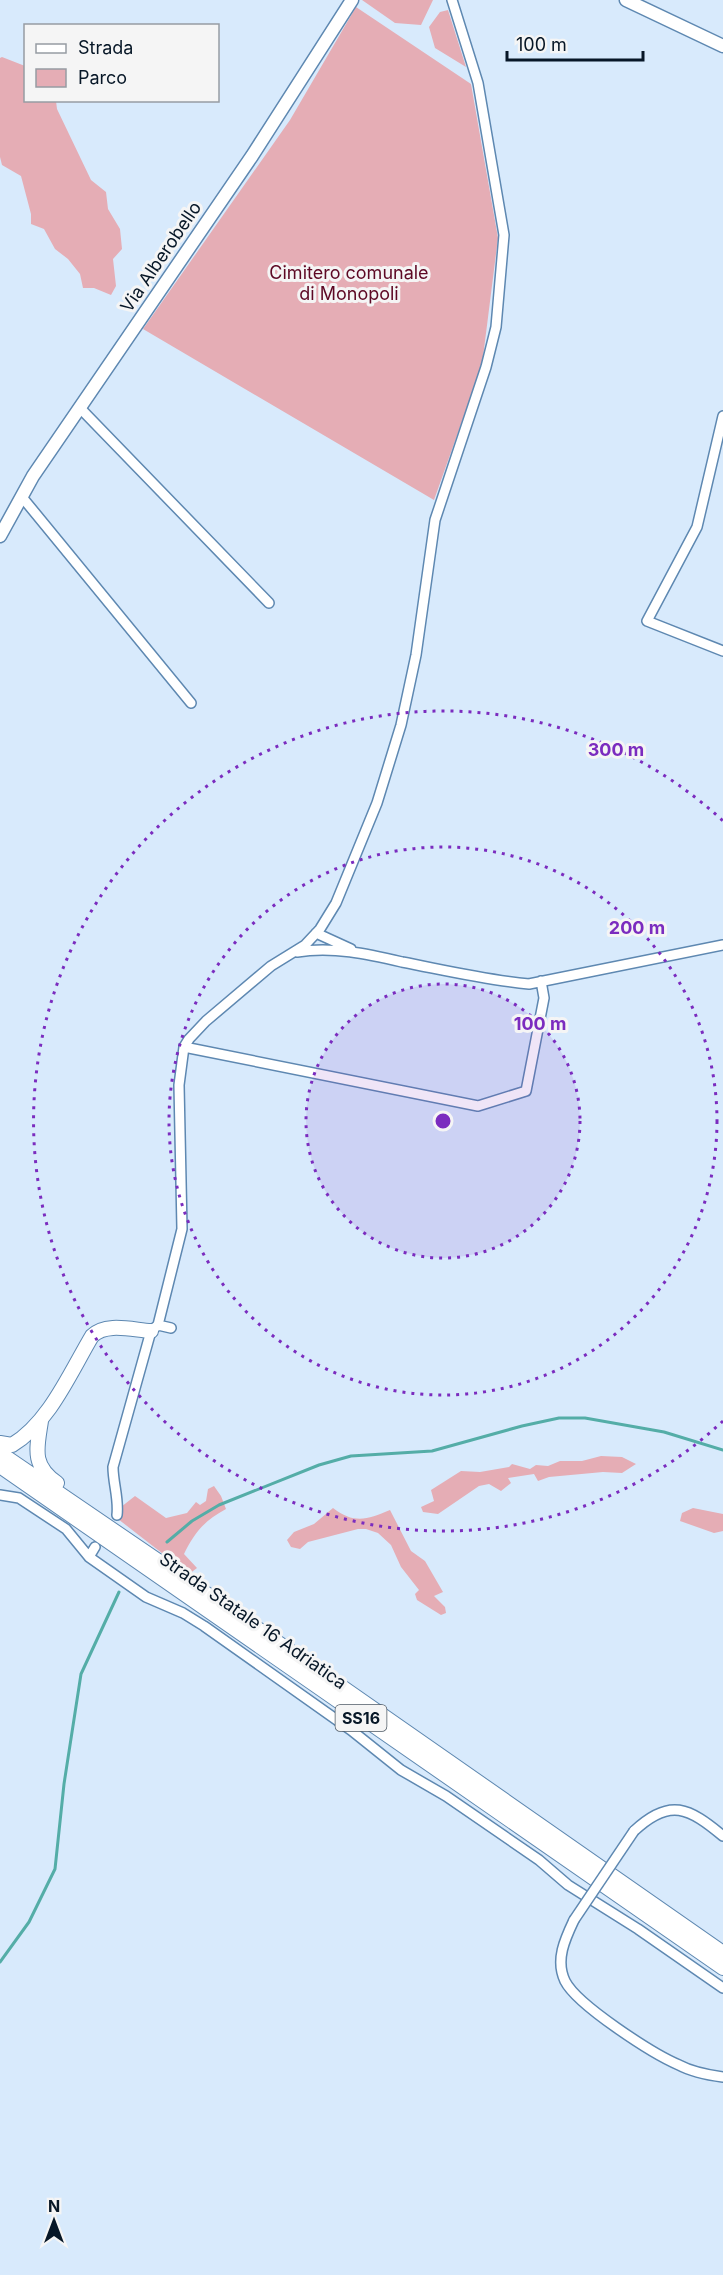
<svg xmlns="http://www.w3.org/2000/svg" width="723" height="2275" viewBox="0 0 723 2275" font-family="Inter,sans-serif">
  <rect width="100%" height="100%" fill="#d8eafc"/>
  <path fill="#e5adb5" d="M362,0H433L421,25L395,23Z
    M356,7L471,84L498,238L482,365L434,500L143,329L290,120Z
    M448,10L466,67L435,48L429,27L440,12Z
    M2,57L25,66L26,100L56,101L57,109L91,180L106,192L108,209L120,229L122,249L113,259L116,286L111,295L94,288H83L80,274L68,259L55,249L44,229L31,224V214L21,176L2,165L0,157V58Z
    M601,1456L622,1457L636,1464L622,1473L603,1472L549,1477L538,1481L534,1474L508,1478L511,1483L501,1491L489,1484L479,1486L438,1514L423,1512L421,1507L434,1501L431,1490L461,1471L480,1472L509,1467L512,1464L530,1469L536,1465L548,1466L560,1461H582Z
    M214,1486L221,1496L226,1509C205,1520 194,1533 184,1554L197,1568L189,1574L118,1519L121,1507L135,1496L166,1518L187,1513L196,1502L200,1505L206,1501L208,1489Z
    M333,1508C354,1524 367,1520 390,1510L411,1551L425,1561L443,1592L434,1596L445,1607L446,1613L441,1615L417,1600L415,1594L419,1590L401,1567L391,1545L378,1533L366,1529H358L308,1542L300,1549L291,1547L287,1540L294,1532L314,1524Z
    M693,1508L723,1514V1531L714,1533L680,1521L682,1513Z"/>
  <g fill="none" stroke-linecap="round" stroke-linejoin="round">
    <path stroke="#54ada7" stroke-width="3" d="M167,1542L192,1521L219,1505L319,1465L351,1456L432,1451L522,1426L559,1418H585L664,1432L723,1450
      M0,1962L29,1922L55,1869L64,1784L81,1674L119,1592"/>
    <defs>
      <path id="minor" d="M80,408L269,603
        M723,416L697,527L647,621L723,651
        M22,497L191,703
        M316,933L351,949
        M297,952C332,946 368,954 402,962C444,970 486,980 529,984L723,945
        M184,1047L478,1106L526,1091L544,998L541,981
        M158,1325L171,1328
        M0,1495L19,1498L66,1529L89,1557L146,1597L183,1613L204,1626L351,1730L401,1770L446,1796L539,1860L568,1885L638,1929L723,1988
        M117,1515C119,1499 113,1483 113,1467L151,1331L158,1325L182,1229L179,1085L184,1047L189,1039L206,1021L271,966L305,945L320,929L336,903L377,803L401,725L416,655L435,520L486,367L496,327L504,235L478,83L452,0
        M89,1557L95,1547
        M634,1831C670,1797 689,1808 723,1836
        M574,1920C565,1939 555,1960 565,1981C577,2005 653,2054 679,2065C692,2072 708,2075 723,2077"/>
      <path id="major" d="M626,0L723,46
        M0,536L33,476L252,156L352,0"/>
      <path id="highway" d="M41,1421C37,1448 31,1465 57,1483
        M0,1443L12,1445C49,1423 70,1373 92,1336C106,1322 133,1330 151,1331
        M0,1453L309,1664L723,1953
        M0,1466L723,1968"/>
    </defs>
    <use href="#minor" stroke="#5e88b1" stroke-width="12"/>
    <use href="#major" stroke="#5e88b1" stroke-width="15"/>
    <use href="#highway" stroke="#5e88b1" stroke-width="16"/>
    <use href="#minor" stroke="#fff" stroke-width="9"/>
    <use href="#major" stroke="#fff" stroke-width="12"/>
    <use href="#highway" stroke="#fff" stroke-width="14"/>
    <defs>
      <path id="minor-bridge" d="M574,1920L634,1831"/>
    </defs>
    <use href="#minor-bridge" stroke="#5e88b1" stroke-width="12" stroke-linecap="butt"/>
    <use href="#minor-bridge" stroke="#fff" stroke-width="9"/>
  </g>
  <circle cx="443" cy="1121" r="137" fill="#7b2cbf" fill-opacity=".12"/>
  <g fill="none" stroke="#7b2cbf" stroke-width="3" stroke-dasharray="3 6">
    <circle cx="443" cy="1121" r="137"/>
    <circle cx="443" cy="1121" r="274"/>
    <path d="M723 1421A410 410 0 1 1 723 821"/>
  </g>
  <g text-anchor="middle" stroke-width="6" stroke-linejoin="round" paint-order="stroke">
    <rect fill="#f5f5f5" stroke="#4e5a65" stroke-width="1.5" x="335.5" y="1705" width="51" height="26" rx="4.5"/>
    <g font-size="16" font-weight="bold" fill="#071727">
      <text x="361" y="1724">SS16</text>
    </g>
    <g font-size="18" fill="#071727" stroke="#f5f5f5">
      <text transform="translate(161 257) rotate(-56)" y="6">Via Alberobello</text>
      <text transform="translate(253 1621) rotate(35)" y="6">Strada Statale 16 Adriatica</text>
    </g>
    <g font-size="18" fill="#5d0824" stroke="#f5f5f5">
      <text x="349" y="279">Cimitero comunale<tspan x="349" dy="21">di Monopoli</tspan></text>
    </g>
  </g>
  <circle cx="443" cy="1121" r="9" fill="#7b2cbf" stroke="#f5f5f5" stroke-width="3"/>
  <g font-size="18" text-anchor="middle" font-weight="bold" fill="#7b2cbf" stroke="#f5f5f5" stroke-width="6" stroke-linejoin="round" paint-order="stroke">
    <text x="616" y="756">300 m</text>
    <text x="637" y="934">200 m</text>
    <text x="540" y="1030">100 m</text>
  </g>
  <rect x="24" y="24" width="195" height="78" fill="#f5f5f5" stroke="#969ca3" stroke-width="1.5"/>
  <rect x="36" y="44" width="30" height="9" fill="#ffffff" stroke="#969ca3" stroke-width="1.5"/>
  <text x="78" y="54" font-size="18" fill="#071727">Strada</text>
  <rect x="36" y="69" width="30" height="18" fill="#e5adb5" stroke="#969ca3" stroke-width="1.5"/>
  <text x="78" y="84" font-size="18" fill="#071727">Parco</text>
  <g transform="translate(54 2221)" stroke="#f5f5f5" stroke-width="4.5" paint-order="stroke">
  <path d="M0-4.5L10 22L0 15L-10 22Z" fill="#071727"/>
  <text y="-9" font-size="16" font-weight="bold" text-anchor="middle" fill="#071727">N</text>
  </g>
  <path d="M507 51v9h136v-9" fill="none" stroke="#071727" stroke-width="3"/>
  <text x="516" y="51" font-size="18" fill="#071727" stroke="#f5f5f5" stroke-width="4.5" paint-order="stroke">100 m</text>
</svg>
